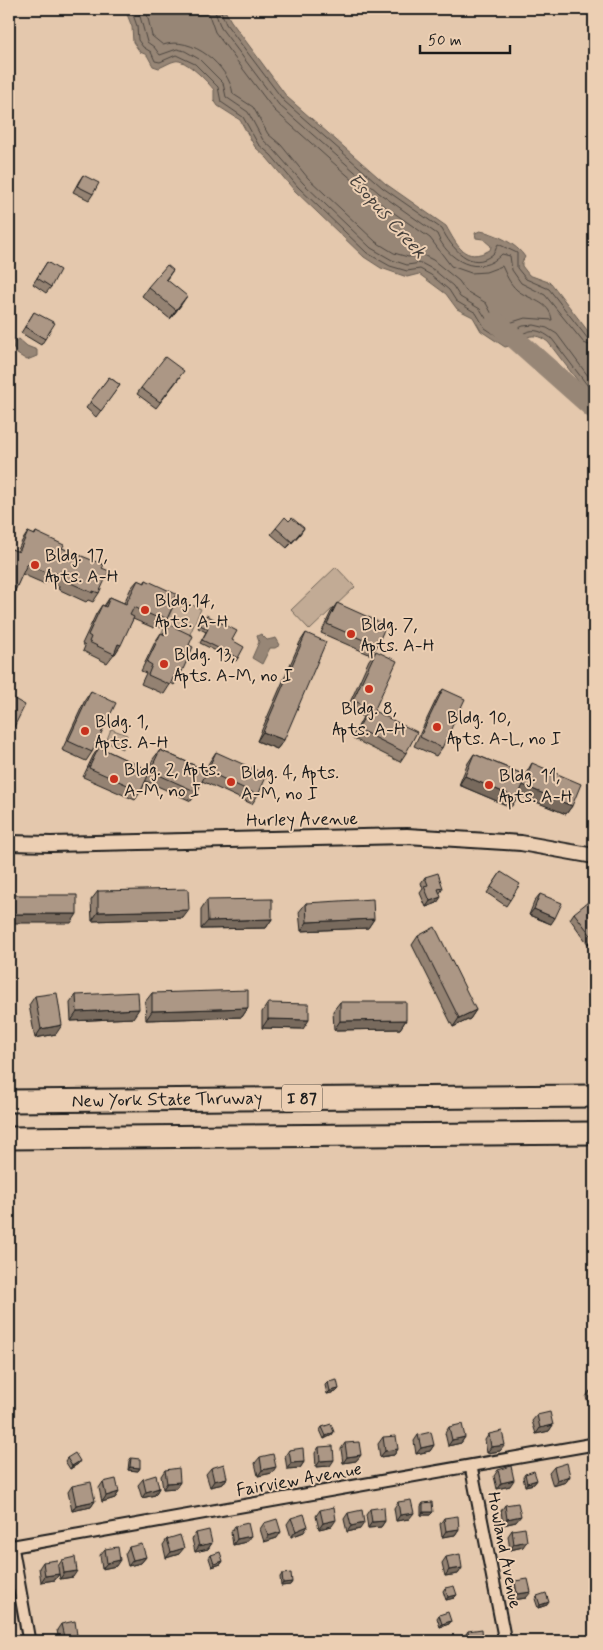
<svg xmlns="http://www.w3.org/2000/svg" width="603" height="1650" viewBox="0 0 603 1650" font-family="Mynerve,sans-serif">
  <rect width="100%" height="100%" fill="#e4c8ad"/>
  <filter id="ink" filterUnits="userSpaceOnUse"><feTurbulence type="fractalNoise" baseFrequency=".02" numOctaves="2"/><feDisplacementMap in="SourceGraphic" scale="10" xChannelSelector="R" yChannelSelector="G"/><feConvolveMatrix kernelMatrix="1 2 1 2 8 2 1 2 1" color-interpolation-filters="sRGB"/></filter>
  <g filter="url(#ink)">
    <path fill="#c2ab95" stroke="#6f6458" d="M336,567L355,587L310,630L291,610Z
      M177,598L201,609L186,643L162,632Z
      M111,729L127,735L122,749L106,742Z"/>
    <path fill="#978676" stroke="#665c52" d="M125,9H224L231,21L287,97L386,184L446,226C457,245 464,264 490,250L491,246L483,239L476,238L475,233L480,231C495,233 517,244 525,257L522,262V266L529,275L551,283L594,339V402L548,342C528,327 523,344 505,347L481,331L473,317L457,309L446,294L419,274L407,277L381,268L364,257L294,190L267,158L255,147L240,120L218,106L214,100V90C208,82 185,58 175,61C170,62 164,66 159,68L153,66L147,55L140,52L133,42L132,27Z
      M19,339L27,346L37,350V356L27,360L17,354L11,343Z
      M261,634L267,640L276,638L280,645L275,648H270L262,664L252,658L259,642L257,636Z"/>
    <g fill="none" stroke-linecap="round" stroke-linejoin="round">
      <path stroke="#4d4640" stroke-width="1" d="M131,9L137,26L138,40L143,47L151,52L155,61L160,62L176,55L195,64L218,87L221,102L243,117L258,144L271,155L298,187L367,253L390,266L407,271L420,269L431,275L449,290L456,301L476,313L485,328L505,341C524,337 530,321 552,339L594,394
        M138,9L147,42L154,47L160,55L177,49L185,51L199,59L223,83L226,97L248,112L263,140L275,151L303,183L371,248L392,260L407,265L421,263L434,270L453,286L460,297L480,309L489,323L506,334L523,326L534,325L547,328L557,334L594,384
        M146,9L152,36L163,45C192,35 229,66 233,94L253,107L268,134L281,145L308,178L376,242L394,253L408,257L423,255L433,260L459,281L466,291L486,303L494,318L506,324L525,318L552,320C550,301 529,300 517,290C509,283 506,274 502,266L486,272L471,273L451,266L430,238L374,199L274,110L215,32L207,9
        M214,9L221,28L279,105L379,193L437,234C447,260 479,279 502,254L510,256L512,270L521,283L545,295L584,343L594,347
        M220,9L226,24L284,101L383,188L442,229C451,247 471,273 493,254C496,251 496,247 498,244L517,253V268L526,279L549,289L588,339L594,341"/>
      <path stroke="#978676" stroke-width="21" d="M496,322L594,409"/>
      <defs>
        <path id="minor" d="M471,1466L505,1641
          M12,1546L29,1641
          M9,1547L594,1444"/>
        <path id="tertiary" d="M9,843L51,844L407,836L521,843L594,856"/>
        <path id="motorway" d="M9,1101L594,1096
          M9,1138L594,1133"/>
      </defs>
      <use href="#minor" stroke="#1c1c1c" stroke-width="15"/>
      <use href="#tertiary" stroke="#1c1c1c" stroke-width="18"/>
      <use href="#motorway" stroke="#1c1c1c" stroke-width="25"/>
      <use href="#minor" stroke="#eccfb3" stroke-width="11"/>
      <use href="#tertiary" stroke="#eccfb3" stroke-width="14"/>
      <use href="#motorway" stroke="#eccfb3" stroke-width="21"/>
    </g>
    <path fill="#948272" stroke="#1c1c1c" d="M83,175L93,194L89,200L73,192L79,181Z
      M47,262L51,287L46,293L33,284Z
      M173,270L167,279L181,305L170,319L142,296L148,287Z
      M34,312L45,339L41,345L21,333Z
      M109,377L120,385L96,417L86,408Z
      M180,377L156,408L137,394L141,388Z
      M289,521L300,534L287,548L271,534L276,528Z
      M28,532L34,535L36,532L62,548L102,568L99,593L93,602L88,600L86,602L58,589L59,586L48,581L45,584L22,574L13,595L9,601V548L17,552L22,541Z
      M138,580L144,583L146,580L174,598L167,619L161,628L156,625L154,628L133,619L115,654H114L107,663L83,651L85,646L82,644L96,614L102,605L104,606L110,597L124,603L131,588Z
      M337,603L377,646L371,655L321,633L331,612Z
      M206,615L232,640L238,658L236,661L200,643L206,632L198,628Z
      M170,625L189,645L180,676L174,685L171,683L164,694L141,684L146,673L141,671L155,642L161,633L163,634Z
      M306,633L284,740L277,749L257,741L300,642Z
      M376,651L374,711L406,753L400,762L352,738L363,717L347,709L369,660Z
      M443,689L442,748L436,756L414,746L437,698Z
      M91,691L92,752L86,761L62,750L85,700Z
      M9,696L14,727L9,734Z
      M99,747L148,770L153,759L160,750L205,770L210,761L216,752L258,795L252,804L202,781L197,792L191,801L146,781L141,791L135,800L83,777L93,756Z
      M474,754L525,775L532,763L572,806L566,814L518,794L511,807L459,785L468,763Z
      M501,872L510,900L506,906L487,893Z
      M425,877L443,888L440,893L437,903L426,907L420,893L423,889L421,883Z
      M98,891L183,918L92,921L91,900Z
      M540,894L551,924L529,915L535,900Z
      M207,900L272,919L266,928L201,929V909Z
      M306,903L374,919L368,928L301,931L299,912Z
      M594,911V940L588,944L570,919L574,913Z
      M418,936L476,1010L470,1019L453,1027L412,945Z
      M152,993L248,1008L242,1017L146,1020L145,1002Z
      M76,995L133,1018L71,1021L70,1003Z
      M35,996L56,1034L35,1038L29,1005Z
      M340,1002L406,1020L400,1029L334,1030L333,1011Z
      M268,1003L303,1029L262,1028V1012Z
      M328,1382L339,1389L336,1392L327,1394L325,1385Z
      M594,1389V1408L591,1409L586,1397L590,1391Z
      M537,1415L553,1425L549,1431L536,1434L532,1421Z
      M322,1427L332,1435L324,1439L320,1430Z
      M449,1427L465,1437L461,1443L448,1446L445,1433Z
      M489,1434L500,1451L487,1453L485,1440Z
      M418,1435L434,1445L430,1451L416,1454L414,1441Z
      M383,1437L398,1449L394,1455L380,1457L378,1444Z
      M345,1443L361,1455L356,1461L343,1463L341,1449Z
      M319,1447L330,1466L316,1467L315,1453Z
      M289,1450L304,1462L300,1468L287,1469L285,1456Z
      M260,1457L272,1473L258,1476L255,1463Z
      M67,1458L78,1464L70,1469L65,1461Z
      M131,1458L140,1468L138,1471L128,1470L129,1461Z
      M594,1458V1474L591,1462Z
      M554,1467L570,1476L566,1482L553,1486L549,1473Z
      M211,1468L227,1478L223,1484L210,1487L206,1474Z
      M165,1470L180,1482L176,1488L163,1489L161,1476Z
      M498,1470L510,1486L497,1489L494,1476Z
      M525,1474L537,1480L534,1484L525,1486L523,1477Z
      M143,1479L159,1488L155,1495L142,1498L138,1485Z
      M103,1482L119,1492L115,1498L102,1502L99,1488Z
      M72,1486L95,1501L91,1507L72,1511L68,1492Z
      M398,1502L409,1519L396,1521L394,1508Z
      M423,1503L430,1515H421V1506Z
      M505,1505L516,1522L503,1525L501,1511Z
      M370,1509L385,1521L381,1527L368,1528L366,1515Z
      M320,1510L332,1526L319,1529L316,1516Z
      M348,1513L360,1529L347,1532L344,1519Z
      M291,1518L304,1532L291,1537L287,1524Z
      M444,1518L459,1529L455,1535L442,1537L440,1524Z
      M264,1523L277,1538L264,1542L260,1529Z
      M235,1526L246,1542L233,1545L231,1532Z
      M512,1530L523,1547L510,1550L508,1536Z
      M196,1533L212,1543L208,1549L195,1552L192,1539Z
      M167,1539L179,1554L166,1558L163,1545Z
      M129,1547L146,1557L141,1563L128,1566L125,1554Z
      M105,1549L116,1566L102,1569L100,1555Z
      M211,1555L223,1561L221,1564L212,1567L209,1558Z
      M446,1557L462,1568L458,1574L445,1576L442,1563Z
      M62,1560L73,1577L60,1579L59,1574L55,1580L41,1582L39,1568L43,1562L58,1566Z
      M282,1574L292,1582L290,1585L281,1586L280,1577Z
      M515,1581L526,1598L513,1600L511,1587Z
      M445,1588L457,1595L454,1598L446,1600L443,1591Z
      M537,1596L547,1605L538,1608L535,1599Z
      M439,1615L451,1621L449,1624L440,1627L437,1618Z
      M61,1624L73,1641H59L57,1630Z
      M468,1631L483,1641H465L464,1637Z"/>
    <path fill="#786a5d" stroke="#1c1c1c" d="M187,296L181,305L170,319L176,310Z
      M304,528L300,534L287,548L292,542Z
      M118,644L121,645L115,654L112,653Z
      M263,732L284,740L277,749L257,741Z
      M465,776L517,798L511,807L459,785Z
      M523,785L572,806L566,814L516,794Z
      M441,897L437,903L426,907L430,901Z
      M534,909L555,918L551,924L529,915Z
      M189,910L183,918L92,921L98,912Z
      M9,914H77L71,923H9Z
      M272,919L266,928L201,929L208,921Z
      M374,919L368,928L301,931L307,922Z
      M594,937V940L588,944L593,938Z
      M248,1008L242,1017L146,1020L152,1011Z
      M139,1009L133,1018L71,1021L77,1012Z
      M476,1010L470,1019L453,1027L459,1018Z
      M268,1019L309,1020L303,1029L262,1028Z
      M406,1020L400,1029L334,1030L340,1021Z
      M62,1025L56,1034L35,1038L41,1029Z
      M339,1389L336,1392L327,1394L330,1391Z
      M553,1425L549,1431L536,1434L540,1428Z
      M334,1432L332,1435L324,1439L326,1436Z
      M465,1437L461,1443L448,1446L452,1440Z
      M434,1445L430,1451L416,1454L421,1448Z
      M505,1445L500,1451L487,1453L491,1447Z
      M398,1449L394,1455L380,1457L385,1451Z
      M361,1455L356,1461L343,1463L347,1457Z
      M334,1460L330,1466L316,1467L320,1461Z
      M80,1461L78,1464L70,1469L72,1466Z
      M304,1462L300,1468L287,1469L291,1463Z
      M130,1467L140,1468L138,1471L128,1470Z
      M276,1467L272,1473L258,1476L262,1470Z
      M570,1476L566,1482L553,1486L557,1480Z
      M227,1478L223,1484L210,1487L214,1481Z
      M514,1480L510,1486L497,1489L501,1483Z
      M537,1480L534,1484L525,1486L527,1483Z
      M180,1482L176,1488L163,1489L167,1483Z
      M159,1488L155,1495L142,1498L146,1492Z
      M119,1492L115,1498L102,1502L106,1496Z
      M95,1501L91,1507L72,1511L76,1505Z
      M423,1512H433L430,1515H421Z
      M414,1513L409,1519L396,1521L400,1515Z
      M521,1516L516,1522L503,1525L507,1519Z
      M336,1520L332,1526L319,1529L323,1523Z
      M385,1521L381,1527L368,1528L372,1522Z
      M364,1523L360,1529L347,1532L351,1526Z
      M308,1526L304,1532L291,1537L296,1531Z
      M459,1529L455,1535L442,1537L446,1531Z
      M281,1532L277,1538L264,1542L268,1536Z
      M251,1536L246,1542L233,1545L237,1539Z
      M527,1541L523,1547L510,1550L514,1544Z
      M212,1543L208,1549L195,1552L199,1546Z
      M184,1548L179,1554L166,1558L171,1552Z
      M146,1557L141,1563L128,1566L133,1560Z
      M120,1560L116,1566L102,1569L107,1563Z
      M223,1561L221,1564L212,1567L214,1564Z
      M462,1568L458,1574L445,1576L449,1570Z
      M77,1571L73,1577L60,1579L64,1573Z
      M59,1574L55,1580L41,1582L45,1576Z
      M292,1582L290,1585L281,1586L283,1583Z
      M531,1592L526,1598L513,1600L517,1594Z
      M457,1595L454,1598L446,1600L448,1597Z
      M549,1602L547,1605L538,1608L540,1605Z
      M451,1621L449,1624L440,1627L442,1624Z
      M77,1635L73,1641H61L64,1637Z"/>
    <path fill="#ac9785" stroke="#1c1c1c" d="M83,175L99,183L93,194L77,186Z
      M47,262L60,270L51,287L37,278Z
      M167,265L173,270L166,279L187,296L176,310L148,287Z
      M34,312L55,323L45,339L25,327Z
      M165,357L184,371L160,402L141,388Z
      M109,377L120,385L101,411L90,402Z
      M285,517L289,521L292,518L304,528L292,542L276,528Z
      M28,532L35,535L36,532L64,545L62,548L104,565L102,568L109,571L99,593L93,591V593L64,580L66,578L53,572L52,575L27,564L13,595L10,594L9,598V548L19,552Z
      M138,580L145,583L146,580L176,594L174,598L176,599L167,619L161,616L160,619L134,607L130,615L134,617L121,645L118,644L114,654L89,642L91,637L88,635L102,605L106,607L110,597L126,604Z
      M337,603L386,625L377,646L327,624Z
      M206,615L237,631L232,640L244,647L238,658L202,640L208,629L200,625Z
      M170,625L193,636L189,645L193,647L180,676L175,674L170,685L148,675L152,665L147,662L161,633L165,635Z
      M306,633L326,642L284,740L263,732Z
      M376,651L397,661L374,711L417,732L406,753L358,729L369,708L353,700Z
      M443,689L465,699L442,748L420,737Z
      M91,691L116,703L92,752L68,741Z
      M9,696L25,705L14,727L9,724Z
      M99,747L150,771L160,750L207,771L197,792L150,771L141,791L89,768Z
      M216,752L267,775L258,795L207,771Z
      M474,754L527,776L532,763L581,784L572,806L523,785L517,798L465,776Z
      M501,872L520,884L510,900L491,887Z
      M438,873L443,888L438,889L441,897L430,901L424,886L428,885L425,877Z
      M188,889L189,910L98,912V891Z
      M540,894L562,903L555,918L534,909Z
      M9,895H77V914H9Z
      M272,899V919L208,921L207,900Z
      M373,899L374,919L307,922L306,903Z
      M588,902L594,911V937L593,938L574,913Z
      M435,927L476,1010L459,1018L418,936Z
      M248,990V1008L152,1011V993Z
      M138,992L139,1009L77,1012L76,995Z
      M57,993L62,1025L41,1029L35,996Z
      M340,1002H406V1020L340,1021Z
      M268,1003L309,1004V1020L268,1019Z
      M337,1380L339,1389L330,1391L328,1382Z
      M594,1389V1402L590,1391Z
      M550,1412L553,1425L540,1428L537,1415Z
      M331,1424L334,1432L326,1436L322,1427Z
      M462,1424L465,1437L452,1440L449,1427Z
      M502,1431L505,1445L491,1447L489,1434Z
      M431,1432L434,1445L421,1448L418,1435Z
      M396,1436L398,1449L385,1451L383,1437Z
      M359,1442L361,1455L347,1457L345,1443Z
      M333,1446L334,1460L320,1461L319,1447Z
      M303,1448L304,1462L291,1463L289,1450Z
      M75,1453L80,1461L72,1466L67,1458Z
      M273,1454L276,1467L262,1470L260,1457Z
      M131,1458L140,1459V1468L130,1467Z
      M567,1463L570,1476L557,1480L554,1467Z
      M224,1464L227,1478L214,1481L211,1468Z
      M511,1466L514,1480L501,1483L498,1470Z
      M179,1468L180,1482L167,1483L165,1470Z
      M9,1471L12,1478L9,1479Z
      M534,1471L537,1480L527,1483L525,1474Z
      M156,1475L159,1488L146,1492L143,1479Z
      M116,1479L119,1492L106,1496L103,1482Z
      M91,1482L95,1501L76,1505L72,1486Z
      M411,1500L414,1513L400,1515L398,1502Z
      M432,1502L433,1512H423V1503Z
      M518,1503L521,1516L507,1519L505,1505Z
      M334,1507L336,1520L323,1523L320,1510Z
      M384,1507L385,1521L372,1522L370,1509Z
      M362,1510L364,1523L351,1526L348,1513Z
      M304,1514L308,1526L296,1531L291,1518Z
      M458,1516L459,1529L446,1531L444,1518Z
      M277,1519L281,1532L268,1536L264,1523Z
      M248,1523L251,1536L237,1539L235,1526Z
      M525,1528L527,1541L514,1544L512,1530Z
      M209,1530L212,1543L199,1546L196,1533Z
      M180,1535L184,1548L171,1552L167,1539Z
      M142,1544L146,1557L133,1560L129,1547Z
      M118,1547L120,1560L107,1563L105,1549Z
      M220,1552L223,1561L214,1564L211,1555Z
      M460,1554L462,1568L449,1570L446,1557Z
      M75,1557L77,1571L64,1573L62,1560Z
      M57,1560L59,1574L45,1576L43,1562Z
      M291,1573L292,1582L283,1583L282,1574Z
      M528,1579L531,1592L517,1594L515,1581Z
      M454,1586L457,1595L448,1597L445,1588Z
      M546,1593L549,1602L540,1605L537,1596Z
      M448,1612L451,1621L442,1624L439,1615Z
      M75,1621L77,1635L64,1637L61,1624Z
      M482,1629L483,1641H469L468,1631Z
      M9,1630L11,1641H9Z"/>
  </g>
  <g fill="#c8321e" stroke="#eccfb3" stroke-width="2">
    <circle cx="35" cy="565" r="5"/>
    <circle cx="145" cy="610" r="5"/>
    <circle cx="351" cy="634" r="5"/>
    <circle cx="164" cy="664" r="5"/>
    <circle cx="369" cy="689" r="5"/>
    <circle cx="437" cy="727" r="5"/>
    <circle cx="85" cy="731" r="5"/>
    <circle cx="114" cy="779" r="5"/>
    <circle cx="231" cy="782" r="5"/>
    <circle cx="489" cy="785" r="5"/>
  </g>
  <g text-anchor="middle" stroke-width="4" stroke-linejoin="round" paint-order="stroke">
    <rect fill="#eccfb3" stroke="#5a5249" stroke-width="1" x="282" y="1084.5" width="40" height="27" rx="4"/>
    <g font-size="16" font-weight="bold" fill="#1c1c1c">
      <text x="302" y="1104">I 87</text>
    </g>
    <g font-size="18" fill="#1c1c1c" stroke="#eccfb3" text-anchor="start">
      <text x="45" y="561">Bldg. 17,<tspan x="45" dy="21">Apts. A-H</tspan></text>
      <text x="155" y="606">Bldg.14,<tspan x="155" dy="21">Apts. A-H</tspan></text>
      <text x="361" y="630">Bldg. 7,<tspan x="361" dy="21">Apts. A-H</tspan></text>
      <text x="174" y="660">Bldg. 13,<tspan x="174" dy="21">Apts. A-M, no I</tspan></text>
      <text x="369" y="714" text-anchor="middle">Bldg. 8,<tspan x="369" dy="21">Apts. A-H</tspan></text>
      <text x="447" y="723">Bldg. 10,<tspan x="447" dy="21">Apts. A-L, no I</tspan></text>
      <text x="95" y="727">Bldg. 1,<tspan x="95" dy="21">Apts. A-H</tspan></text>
      <text x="124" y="775">Bldg. 2, Apts.<tspan x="124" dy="21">A-M, no I</tspan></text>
      <text x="241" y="778">Bldg. 4, Apts.<tspan x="241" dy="21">A-M, no I</tspan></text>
      <text x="499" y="781">Bldg. 11,<tspan x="499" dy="21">Apts. A-H</tspan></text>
    </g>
    <g font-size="18" fill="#1c1c1c" stroke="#eccfb3">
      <text transform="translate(302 819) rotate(-1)" y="6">Hurley Avenue</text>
      <text transform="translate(167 1099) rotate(-1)" y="6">New York State Thruway</text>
      <text transform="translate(299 1479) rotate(-10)" y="6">Fairview Avenue</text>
      <text transform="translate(505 1550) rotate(79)" y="6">Howland Avenue</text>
    </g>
    <g font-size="19" font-style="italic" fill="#47413c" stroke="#eccfb3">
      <text transform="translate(388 215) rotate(48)" y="7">Esopus Creek</text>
    </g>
  </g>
  <rect width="603" height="1650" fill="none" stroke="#eccfb3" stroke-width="30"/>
  <rect x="15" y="15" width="573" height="1620" fill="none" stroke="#1c1c1c" stroke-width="2" filter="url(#ink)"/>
  <path d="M420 45v8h90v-8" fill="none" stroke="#1c1c1c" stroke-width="2.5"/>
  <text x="428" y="45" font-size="15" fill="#1c1c1c" stroke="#eccfb3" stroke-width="4" paint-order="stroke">50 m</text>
</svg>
